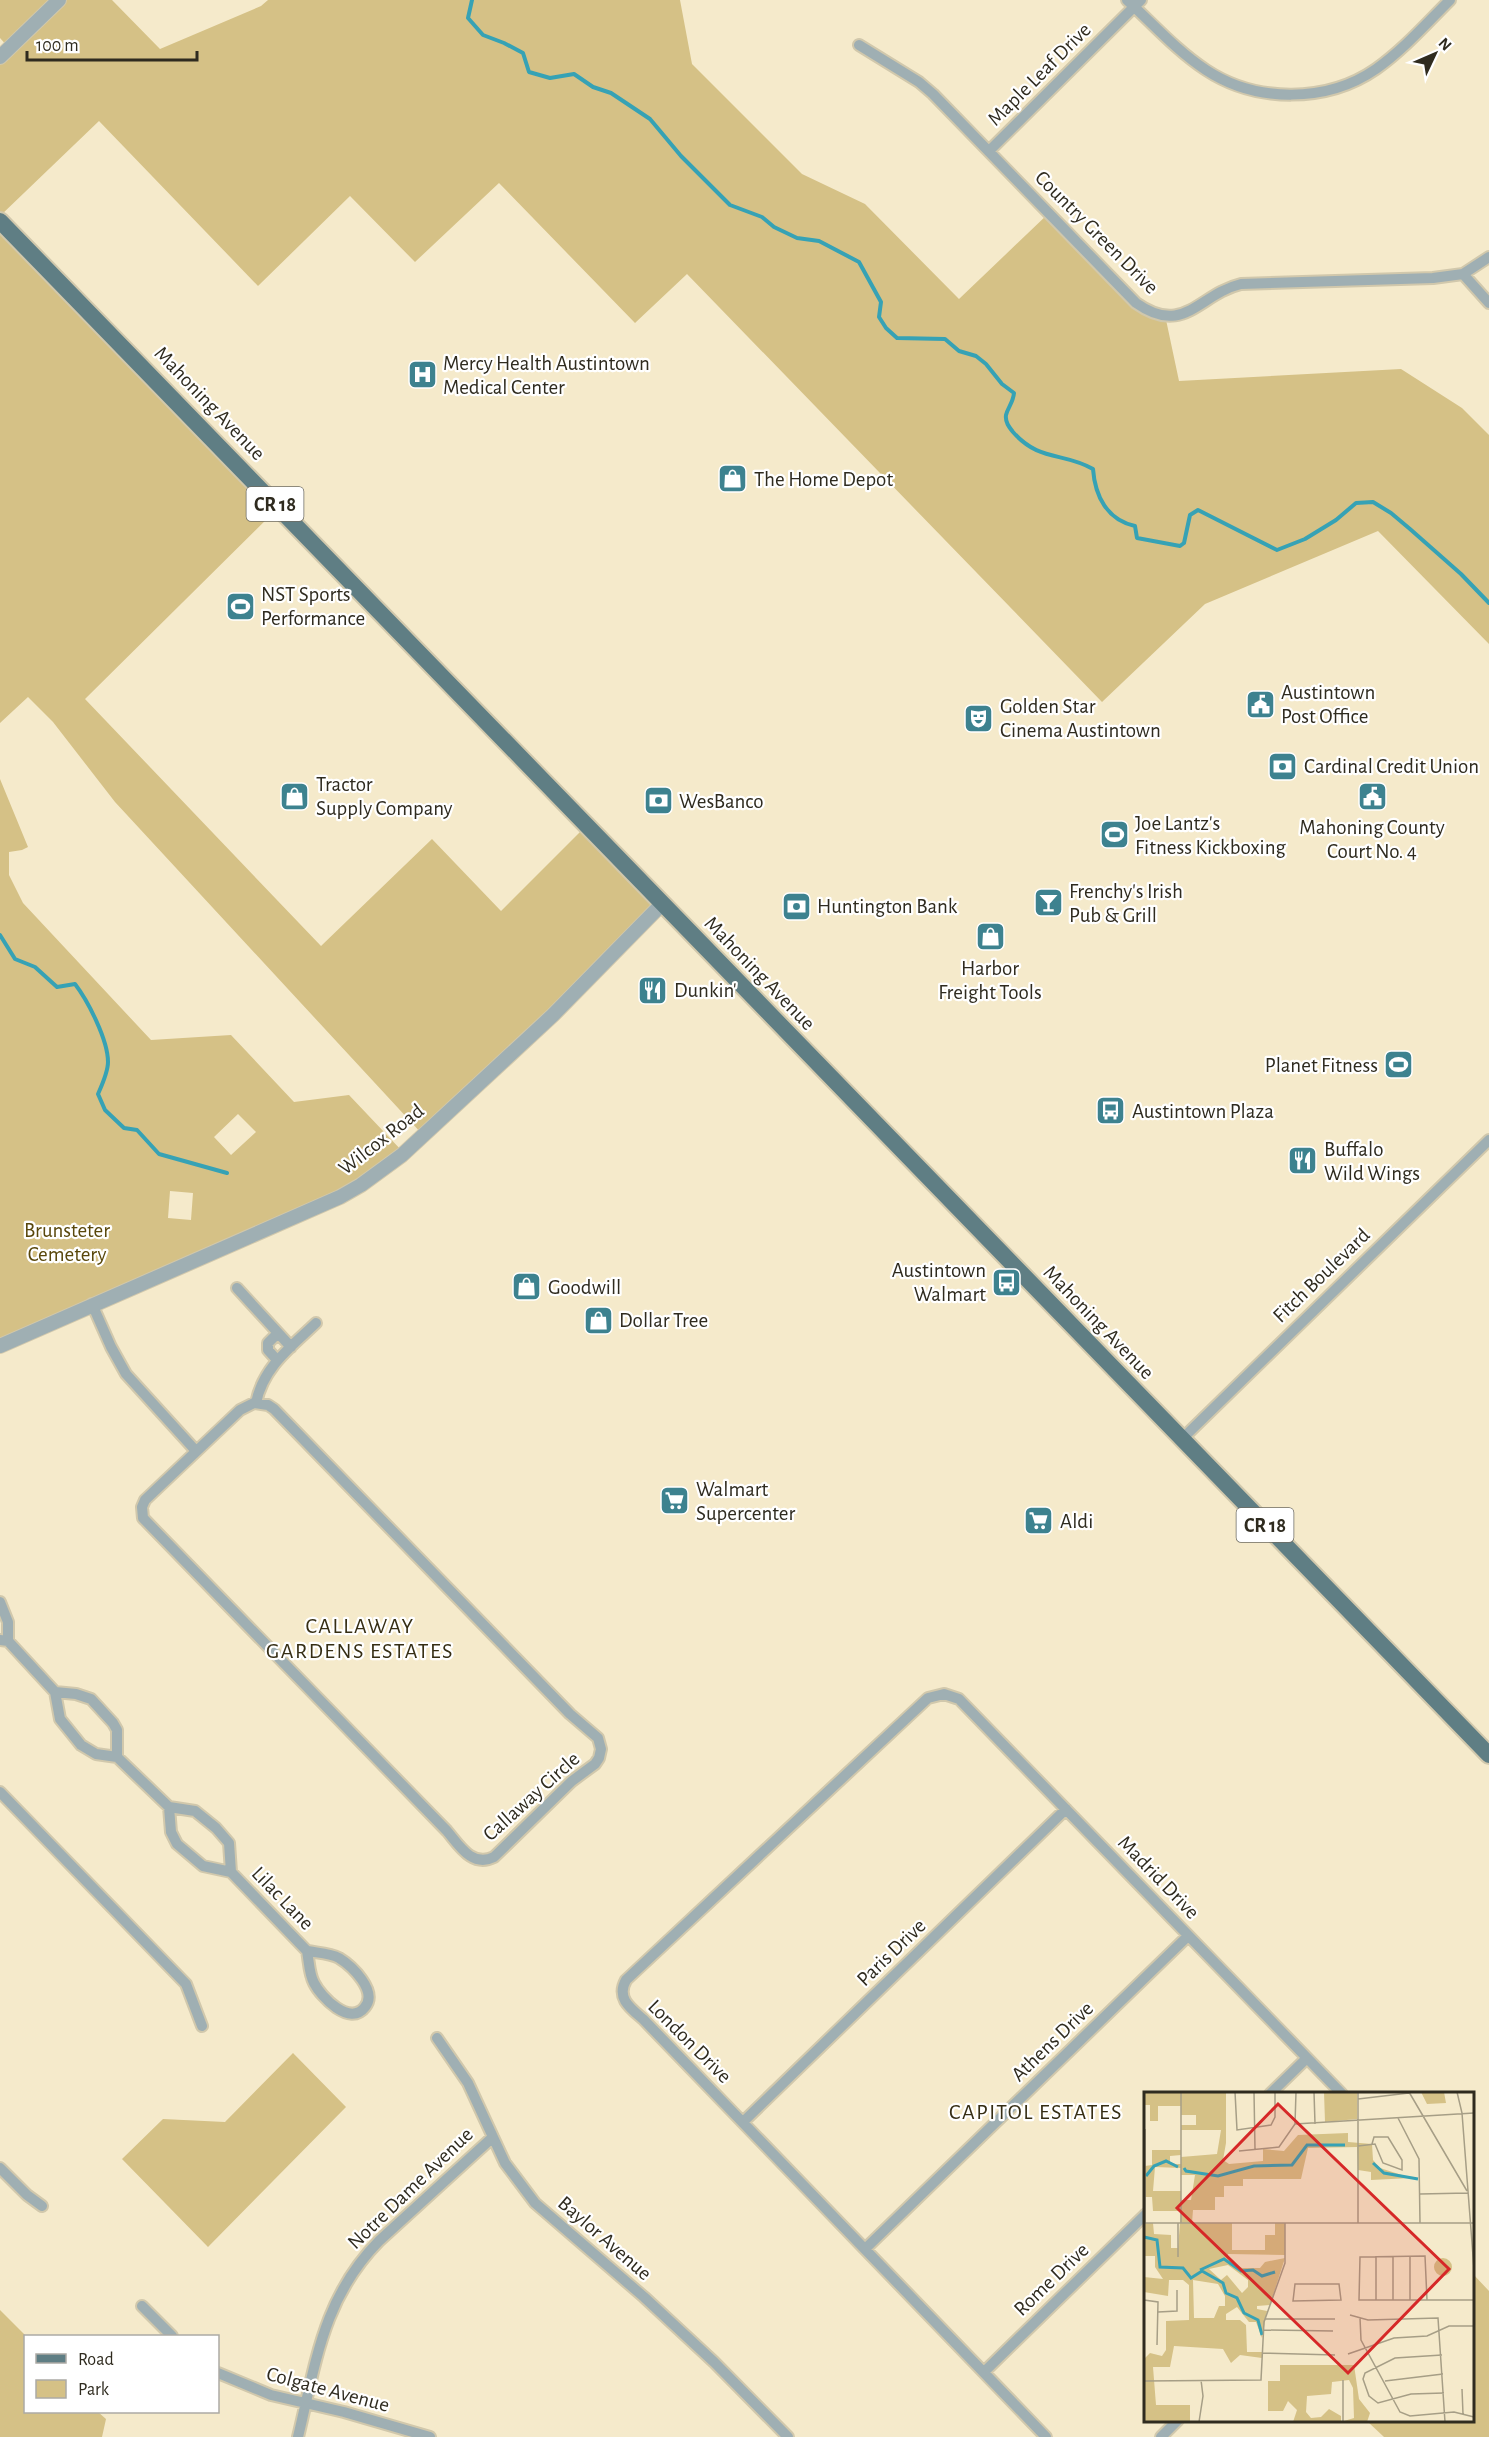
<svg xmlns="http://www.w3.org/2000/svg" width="1489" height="2437" viewBox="0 0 1489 2437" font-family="'Alegreya Sans',sans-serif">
  <rect width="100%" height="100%" fill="#f5eacb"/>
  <path fill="#d5c186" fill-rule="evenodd" d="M0,0H112L160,49L261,6L268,0H680L692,64L802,174L865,204L959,299L1049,213L1136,303L1165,315L1179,381L1401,369L1462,408L1489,435V644L1378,531L1205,604L1102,702L687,274L635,323L499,183L415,262L350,196L258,286L99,121L0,216V57L9,48L0,38Z
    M0,221L279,507L85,699L321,946L432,839L501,911L586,826L662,904L423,1135L115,802L53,722L28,697L0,723Z
    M0,779L28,847L22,850L9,852V875L23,903L151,1040L231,1035L294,1102L349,1095L403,1152L361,1185L0,1346ZM238,1114L256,1132L231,1155L214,1137ZM170,1191L193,1193L191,1220L168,1218Z
    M293,2053L346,2107L208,2247L122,2159L163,2119L225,2122Z
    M1473,2274L1489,2291V2437H1384L1367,2421L1472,2420Z
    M0,2310L26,2336V2412H98L106,2419L102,2437H0Z"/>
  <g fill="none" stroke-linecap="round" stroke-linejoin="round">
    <path stroke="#36a2b5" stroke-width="4" d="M472,0L468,18L483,35L504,43L523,53L529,72L550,78L574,74L593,87L611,93L650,119L681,156L730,205L762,217L774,227L797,238L819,241L859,262L881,302L879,317L886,328L897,338L945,339L959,351L976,356L986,364L1002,384L1014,393C1013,403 1008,407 1006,415C1005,422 1009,427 1013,432C1039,462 1064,452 1093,469C1095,496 1107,520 1135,526L1137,538L1180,546L1184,543L1190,515L1198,510L1277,550L1305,539L1336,520L1356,503L1373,502L1391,513L1410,529L1461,574L1489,603
      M0,935L15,959L35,967L57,987L75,984C88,1001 108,1040 108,1062C108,1072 102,1085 98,1094L105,1110L124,1128L137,1130L159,1154L227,1173"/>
    <defs>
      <path id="minor" d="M1127,0C1153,24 1177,51 1206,70C1256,103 1327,103 1376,69C1403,50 1426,24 1450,0
        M859,45L919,82L933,94L1136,303C1184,337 1199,294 1241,284L1433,278L1463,274L1489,257
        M989,151L1141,0
        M1463,274L1489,303
        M237,1288L291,1347
        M92,1304L111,1347L126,1374L196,1451
        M277,1360L268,1350V1343L278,1333
        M254,1403L268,1405L274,1409L570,1714L598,1738L601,1749L599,1758L595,1764L572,1781L494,1857C472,1868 459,1845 447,1831L143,1518L142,1507L145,1500L240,1410Z
        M256,1403C263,1367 291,1347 316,1323
        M1182,1439L1489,1140
        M0,1602L8,1622V1641
        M0,1640L8,1641L55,1692L60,1719L81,1745L96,1754L117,1757L169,1807L195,1811L216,1828L229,1843L231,1872
        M55,1692L76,1694L91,1699L113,1723L117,1730V1757
        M0,1792L186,1984L202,2026
        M169,1807L171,1832L177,1844L203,1866L231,1872L307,1951
        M307,1951C318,1953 330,1953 339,1958C352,1966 378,1991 365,2007C350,2027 321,1997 314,1983C309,1974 309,1961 307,1951Z
        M437,2038L468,2083L505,2163L535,2203L644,2297L714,2362L788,2437
        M1270,2094L1307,2058
        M743,2122L1066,1809
        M0,2168L27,2195L42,2206
        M865,2249L1188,1936
        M142,2306L172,2336
        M984,2372L1146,2214
        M218,2373L271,2395L344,2412L430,2437
        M298,2437C316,2362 323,2298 379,2241L493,2137
        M1046,2437L643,2019C630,2008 616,1998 626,1980L928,1698L944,1694L959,1699L1342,2094
        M1161,2437L1178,2420"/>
      <path id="tertiary" d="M0,57L59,0
        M0,1346L340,1197L361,1185L402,1155L553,1015L662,904"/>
      <path id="primary" d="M0,221L1489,1755"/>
    </defs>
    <use href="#minor" stroke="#d1c8ac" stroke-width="14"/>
    <use href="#tertiary" stroke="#d1c8ac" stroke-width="16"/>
    <use href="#primary" stroke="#d1c8ac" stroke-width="20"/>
    <use href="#minor" stroke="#9fafb3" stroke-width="10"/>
    <use href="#tertiary" stroke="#9fafb3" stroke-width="14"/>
    <use href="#primary" stroke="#5f7e84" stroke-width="16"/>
  </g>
  <defs>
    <symbol id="hospital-square" viewBox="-11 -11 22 22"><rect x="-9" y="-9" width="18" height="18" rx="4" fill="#3d828f" stroke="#fff"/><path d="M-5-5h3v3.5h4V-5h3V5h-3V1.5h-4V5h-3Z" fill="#fff"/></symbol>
    <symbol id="shop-square" viewBox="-11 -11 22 22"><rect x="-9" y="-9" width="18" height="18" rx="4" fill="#3d828f" stroke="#fff"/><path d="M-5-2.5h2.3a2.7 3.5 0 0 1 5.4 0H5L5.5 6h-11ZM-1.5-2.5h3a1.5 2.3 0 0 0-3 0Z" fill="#fff"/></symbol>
    <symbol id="stadium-square" viewBox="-11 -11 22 22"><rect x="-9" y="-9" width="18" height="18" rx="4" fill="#3d828f" stroke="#fff"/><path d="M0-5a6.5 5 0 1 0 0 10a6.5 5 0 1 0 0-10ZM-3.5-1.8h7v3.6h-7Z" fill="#fff"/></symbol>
    <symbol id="civic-square" viewBox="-11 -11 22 22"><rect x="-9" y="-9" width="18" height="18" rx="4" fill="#3d828f" stroke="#fff"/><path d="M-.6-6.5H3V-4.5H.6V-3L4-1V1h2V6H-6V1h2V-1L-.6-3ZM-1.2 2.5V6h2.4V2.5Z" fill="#fff"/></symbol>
    <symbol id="theatre-square" viewBox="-11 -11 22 22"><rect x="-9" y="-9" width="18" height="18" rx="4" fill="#3d828f" stroke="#fff"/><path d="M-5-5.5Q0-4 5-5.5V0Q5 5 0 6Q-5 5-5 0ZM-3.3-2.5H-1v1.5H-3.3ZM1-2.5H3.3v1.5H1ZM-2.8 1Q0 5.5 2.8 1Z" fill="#fff"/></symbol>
    <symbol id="bank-square" viewBox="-11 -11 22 22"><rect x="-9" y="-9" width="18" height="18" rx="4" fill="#3d828f" stroke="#fff"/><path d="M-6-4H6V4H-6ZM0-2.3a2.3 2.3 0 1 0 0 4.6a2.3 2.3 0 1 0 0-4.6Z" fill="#fff"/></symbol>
    <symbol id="bar-square" viewBox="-11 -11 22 22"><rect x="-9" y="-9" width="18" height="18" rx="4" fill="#3d828f" stroke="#fff"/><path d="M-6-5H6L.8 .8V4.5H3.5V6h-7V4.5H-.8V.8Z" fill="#fff"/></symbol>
    <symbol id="restaurant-square" viewBox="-11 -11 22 22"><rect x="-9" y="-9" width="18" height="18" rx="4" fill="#3d828f" stroke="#fff"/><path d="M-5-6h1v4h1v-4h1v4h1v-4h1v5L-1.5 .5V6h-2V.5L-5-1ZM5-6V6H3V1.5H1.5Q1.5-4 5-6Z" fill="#fff"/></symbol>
    <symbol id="bus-square" viewBox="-11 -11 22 22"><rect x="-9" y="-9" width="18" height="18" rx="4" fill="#3d828f" stroke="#fff"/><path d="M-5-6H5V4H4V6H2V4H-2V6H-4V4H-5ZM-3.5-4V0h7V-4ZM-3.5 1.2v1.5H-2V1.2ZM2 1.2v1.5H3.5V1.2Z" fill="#fff"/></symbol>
    <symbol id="supermarket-square" viewBox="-11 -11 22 22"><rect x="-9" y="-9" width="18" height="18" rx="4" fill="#3d828f" stroke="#fff"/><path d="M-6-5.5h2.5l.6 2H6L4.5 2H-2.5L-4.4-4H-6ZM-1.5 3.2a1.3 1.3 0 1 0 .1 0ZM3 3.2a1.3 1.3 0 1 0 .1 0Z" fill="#fff"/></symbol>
  </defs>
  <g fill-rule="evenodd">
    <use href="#hospital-square" x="406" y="358" width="33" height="33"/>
    <use href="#shop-square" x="716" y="462" width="33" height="33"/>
    <use href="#stadium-square" x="224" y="590" width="33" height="33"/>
    <use href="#civic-square" x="1244" y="688" width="33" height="33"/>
    <use href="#theatre-square" x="962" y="702" width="33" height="33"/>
    <use href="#bank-square" x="1266" y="750" width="33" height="33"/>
    <use href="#shop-square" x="278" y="780" width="33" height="33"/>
    <use href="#civic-square" x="1356" y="780" width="33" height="33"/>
    <use href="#bank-square" x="642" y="784" width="33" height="33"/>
    <use href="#stadium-square" x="1098" y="818" width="33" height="33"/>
    <use href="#bar-square" x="1032" y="886" width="33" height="33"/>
    <use href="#bank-square" x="780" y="890" width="33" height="33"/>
    <use href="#shop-square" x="974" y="920" width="33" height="33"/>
    <use href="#restaurant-square" x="636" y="974" width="33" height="33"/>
    <use href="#stadium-square" x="1382" y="1048" width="33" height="33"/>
    <use href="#bus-square" x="1094" y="1094" width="33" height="33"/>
    <use href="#restaurant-square" x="1286" y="1144" width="33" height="33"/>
    <use href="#bus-square" x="990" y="1266" width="33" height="33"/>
    <use href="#shop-square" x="510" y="1270" width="33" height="33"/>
    <use href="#shop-square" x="582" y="1304" width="33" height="33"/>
    <use href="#supermarket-square" x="658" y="1484" width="33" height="33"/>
    <use href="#supermarket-square" x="1022" y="1504" width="33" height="33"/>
  </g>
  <g text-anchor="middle" stroke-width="4.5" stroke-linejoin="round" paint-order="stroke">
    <g fill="#fff" stroke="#6d6b62" stroke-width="1.5">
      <rect x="246.5" y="487" width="57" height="34" rx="4.5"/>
      <rect x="1236.5" y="1508" width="57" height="34" rx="4.5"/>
    </g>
    <g font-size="20" font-weight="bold" fill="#2f2b1f">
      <text x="275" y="511">CR 18</text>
      <text x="1265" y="1532">CR 18</text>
    </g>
    <g font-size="21" fill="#2f2b1f" stroke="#fff">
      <text transform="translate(1039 74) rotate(-45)" y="7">Maple Leaf Drive</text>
      <text transform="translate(1097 232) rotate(45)" y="7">Country Green Drive</text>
      <text transform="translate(210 403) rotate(46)" y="7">Mahoning Avenue</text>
      <text transform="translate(760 973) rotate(46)" y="7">Mahoning Avenue</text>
      <text transform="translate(381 1139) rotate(-38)" y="7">Wilcox Road</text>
      <text transform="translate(1321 1275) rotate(-44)" y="7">Fitch Boulevard</text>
      <text transform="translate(1099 1322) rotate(46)" y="7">Mahoning Avenue</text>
      <text transform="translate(531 1796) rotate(-42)" y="7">Callaway Circle</text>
      <text transform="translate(1159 1877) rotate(46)" y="7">Madrid Drive</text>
      <text transform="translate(283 1898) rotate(46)" y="7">Lilac Lane</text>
      <text transform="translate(891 1952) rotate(-44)" y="7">Paris Drive</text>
      <text transform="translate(690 2041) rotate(45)" y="7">London Drive</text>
      <text transform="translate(1052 2041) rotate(-44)" y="7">Athens Drive</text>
      <text transform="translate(410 2188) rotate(-44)" y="7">Notre Dame Avenue</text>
      <text transform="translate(605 2238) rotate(41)" y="7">Baylor Avenue</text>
      <text transform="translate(1051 2279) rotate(-44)" y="7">Rome Drive</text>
      <text transform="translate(328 2389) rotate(15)" y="7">Colgate Avenue</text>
    </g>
    <g font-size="21" fill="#2f2b1f" stroke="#fff" text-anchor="start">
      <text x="443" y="370">Mercy Health Austintown<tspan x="443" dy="24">Medical Center</tspan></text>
      <text x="754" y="486">The Home Depot</text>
      <text x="261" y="601">NST Sports<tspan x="261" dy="24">Performance</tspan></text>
      <text x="1281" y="699">Austintown<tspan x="1281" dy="24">Post Office</tspan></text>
      <text x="1000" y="713">Golden Star<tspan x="1000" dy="24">Cinema Austintown</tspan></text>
      <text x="1304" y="773">Cardinal Credit Union</text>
      <text x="316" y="791">Tractor<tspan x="316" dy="24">Supply Company</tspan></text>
      <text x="679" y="808">WesBanco</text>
      <text x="1135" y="830">Joe Lantz's<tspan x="1135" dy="24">Fitness Kickboxing</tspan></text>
      <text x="1372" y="834" text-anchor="middle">Mahoning County<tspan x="1372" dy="24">Court No. 4</tspan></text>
      <text x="1069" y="898">Frenchy's Irish<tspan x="1069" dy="24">Pub &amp; Grill</tspan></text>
      <text x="817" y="913">Huntington Bank</text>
      <text x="990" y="975" text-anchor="middle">Harbor<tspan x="990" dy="24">Freight Tools</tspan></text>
      <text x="674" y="997">Dunkin'</text>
      <text x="1378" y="1072" text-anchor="end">Planet Fitness</text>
      <text x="1132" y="1118">Austintown Plaza</text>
      <text x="1324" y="1156">Buffalo<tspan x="1324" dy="24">Wild Wings</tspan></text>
      <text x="986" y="1277" text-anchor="end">Austintown<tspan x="986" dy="24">Walmart</tspan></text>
      <text x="548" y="1294">Goodwill</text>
      <text x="619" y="1327">Dollar Tree</text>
      <text x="696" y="1496">Walmart<tspan x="696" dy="24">Supercenter</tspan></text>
      <text x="1060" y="1528">Aldi</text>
    </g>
    <g font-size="21" fill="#59470b" stroke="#fff">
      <text x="67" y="1237">Brunsteter<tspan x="67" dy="24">Cemetery</tspan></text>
    </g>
    <g font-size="22" letter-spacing="1.5" fill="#362e14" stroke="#fff">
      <text x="360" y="1633">CALLAWAY<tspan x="360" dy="25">GARDENS ESTATES</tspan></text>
      <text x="1036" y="2119">CAPITOL ESTATES</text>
    </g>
  </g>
  <g transform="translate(1144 2092)">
    <rect width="330" height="330" fill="#f5eacb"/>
    <path d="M0,0H82V51L79,68L85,72L119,69V57L140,59L154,43L204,41V50L228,52L229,68L236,76L267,86L227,88V80L214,78L213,55L164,56L157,87H99V94H80V105H71V118H49L48,131H88V158H121V143H131V131H141V163L84,162V167L98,176H116L121,170L141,166L126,213L113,214V217L123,219L118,246L112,230H105L93,215L82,222V228H96L102,233L103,260H119L118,266L96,263L87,271L79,257L30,254L26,275H9L12,313H46V330H0V267L6,261L18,264L22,258V229L45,228V193L39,188H25L24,204L0,200V185L19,187L11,175V164H0V131H9L10,142L27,143V156H34L37,119H9L8,105H1V74L8,73V58H37V63L26,64V71L32,72H37V65L73,62L77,38H37V33H52V23H37V14H14V29H6V13H0ZM11,75L37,76V83H51L47,108H37V99H9ZM84,173L104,188V195L98,201L83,183L77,188L65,177ZM49,188L74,192L81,204V214H75L70,226H50ZM180,0H213V27L181,30ZM277,0H300L302,11L283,12ZM290 175a9 9 0 1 1 18 0a9 9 0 1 1-18 0ZM136,273H210L215,307L226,321L223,330L200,329L210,326L209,296L205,288L188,290L187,302L163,304L162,320L167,326L177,325L185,317L197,324V329L149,330L153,318L144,309L139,319H124V289H136Z" fill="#d5c186" fill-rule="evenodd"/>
    <path fill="none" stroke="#36a2b5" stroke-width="3" d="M229,71L240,81L274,87M40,76L42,79L74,84L110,74L148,73L163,53H201M2,84L10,74L22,69L34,75M0,145L13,148L16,175L39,176L47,186L58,179L79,191L82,201L93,206L100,221L114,228L118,243M56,178L80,167L97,179L109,178L118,184L131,180"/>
    <path fill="none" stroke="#a69e86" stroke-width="1.5" d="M91,0L93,38L127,33L131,25V0M110,0L111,57M170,0L171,32M214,0V131M265,0L323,99M313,0L318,21L330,177M214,7L265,1M254,26L275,67L276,131M151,32L330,21M214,54L231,52L239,71L258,78V68L244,45H230L228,52M95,59L135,55L151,32L152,0M276,102L324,101M0,131H330M1,131V37M34,131V165M37,131V0M232,164V208M249,164V208M266,164V208M151,192H195L197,208L149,209ZM0,208L14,210L13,253M283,208L281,164L216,165L215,208H330M14,220L33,219V198M206,223L224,228L294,226L301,330M216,226L217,248L256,320L266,324L310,320L330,325M121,227H180M171,227H191M119,238L189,239M119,261L191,263M204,262L250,246L283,244L305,234H330M298,263L251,266L221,281L219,287L225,304L234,311L267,302L300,301M0,289L117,288L120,230L141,171V131M241,289L299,282M318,297L319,322M55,330L59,304L57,288M199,330V288"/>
    <path fill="#d62828" fill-opacity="0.15" stroke="#d62828" stroke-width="3" d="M134,12L305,177L204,281L33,116Z"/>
    <rect width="330" height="330" fill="none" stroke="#2f2b1f" stroke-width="3"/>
  </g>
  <rect x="24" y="2335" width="195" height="78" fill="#ffffff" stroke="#acaaa5" stroke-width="1.5"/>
  <rect x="36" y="2354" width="30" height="9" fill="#5f7e84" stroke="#acaaa5" stroke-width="1.5"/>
  <text x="78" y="2365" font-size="18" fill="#2f2b1f">Road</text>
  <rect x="36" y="2380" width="30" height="18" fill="#d5c186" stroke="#acaaa5" stroke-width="1.5"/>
  <text x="78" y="2395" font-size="18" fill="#2f2b1f">Park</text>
  <g transform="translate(1435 54) rotate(46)" stroke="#ffffff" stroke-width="4.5" paint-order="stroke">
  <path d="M0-4.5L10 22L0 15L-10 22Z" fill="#2f2b1f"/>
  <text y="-9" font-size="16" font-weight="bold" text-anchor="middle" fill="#2f2b1f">N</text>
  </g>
  <path d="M27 51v9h170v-9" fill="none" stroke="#2f2b1f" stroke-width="3"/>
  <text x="36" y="51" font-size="18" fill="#2f2b1f" stroke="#ffffff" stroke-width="4.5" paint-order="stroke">100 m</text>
</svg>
